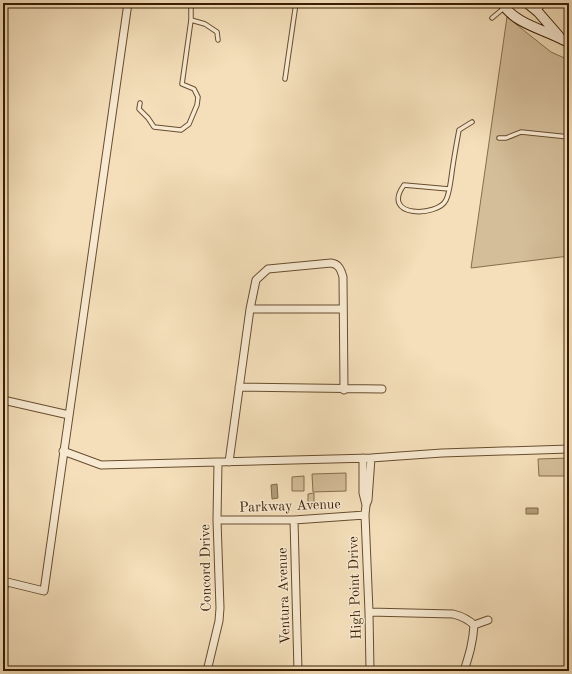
<svg xmlns="http://www.w3.org/2000/svg" width="572" height="674" viewBox="0 0 572 674" font-family="'Old Standard TT',serif">
  <rect width="100%" height="100%" fill="#f4dfba"/>
  <filter id="stains"><feTurbulence type="fractalNoise" baseFrequency=".005" numOctaves="4"/><feColorMatrix values="0 0 0 0 .2 0 0 0 0 .09 0 0 0 0 .02 0 0 0 .5 -.17"/></filter>
  <radialGradient id="worn" r=".72"><stop offset=".6" stop-color="#630" stop-opacity="0"/><stop offset="1" stop-color="#630" stop-opacity=".3"/></radialGradient>
  <path fill="#d4be9a" stroke="#866d4d" d="M507,17L551,52L569,60V256L471,268Z
    M569,458V476H539L538,459Z
    M346,473V491L313,492L312,474Z
    M304,476V491H292V477Z
    M314,493V506H308V494Z"/>
  <path fill="#b49d7b" stroke="#83694a" d="M277,484L278,498L272,499L271,485Z
    M526,508H538V514H526Z"/>
  <g fill="none" stroke-linecap="round" stroke-linejoin="round">
    <defs>
      <path id="service" d="M538,12L544,3
        M492,18L504,8
        M191,20L205,24L217,32L218,40
        M285,79L296,3
        M140,103L139,109L148,118L154,127L181,130L189,124L197,105L198,97L194,89L182,84L191,20V3
        M499,138H506L521,132L569,137
        M449,189L404,185C380,218 438,217 446,200C449,194 450,186 451,179C453,163 456,146 459,130L472,122
        M568,483H569"/>
      <path id="minor" d="M250,309H343
        M239,387L382,389
        M3,400L69,415
        M63,451L101,465L371,458L442,453L569,449
        M363,458V493L366,505
        M229,462L250,309L256,280L268,269L331,263C339,264 341,270 343,277L344,390
        M217,520H294L365,515
        M294,520L298,671
        M3,581L44,591L128,3
        M3,592L5,582
        M369,612L453,614C461,616 468,619 474,625C473,643 469,655 464,671
        M474,625L488,620
        M207,671L219,621L220,608L217,520L218,462
        M370,671L369,612L365,515L366,505L368,500L371,458"/>
      <path id="secondary" d="M502,3C515,25 548,30 569,43
        M527,3L538,12L559,36"/>
    </defs>
    <use href="#service" stroke="#684d2e" stroke-width="5.5"/>
    <use href="#minor" stroke="#684d2e" stroke-width="9"/>
    <use href="#secondary" stroke="#391c00" stroke-width="11"/>
    <use href="#service" stroke="#f8ead2" stroke-width="3.5"/>
    <use href="#minor" stroke="#f8ead2" stroke-width="7"/>
    <use href="#secondary" stroke="#f8ead2" stroke-width="9"/>
  </g>
  <g text-anchor="middle" stroke-width="3" stroke-linejoin="round" paint-order="stroke">
    <g font-size="14" fill="#391c00" stroke="#f8ead2">
      <text transform="translate(290 505) rotate(-2)" y="5">Parkway Avenue</text>
      <text transform="translate(205 568) rotate(-91)" y="5">Concord Drive</text>
      <text transform="translate(354 588) rotate(-92)" y="5">High Point Drive</text>
      <text transform="translate(283 596) rotate(-92)" y="5">Ventura Avenue</text>
    </g>
  </g>
  <rect width="572" height="674" fill="none" stroke="#f4dfba" stroke-width="16"/>
  <rect x="4" y="4" width="564" height="666" fill="none" stroke="#391c00" stroke-width="2"/>
  <rect x="8" y="8" width="556" height="658" fill="none" stroke="#391c00"/>
  <rect width="100%" height="100%" filter="url(#stains)"/>
  <rect width="100%" height="100%" fill="url(#worn)"/>
</svg>
